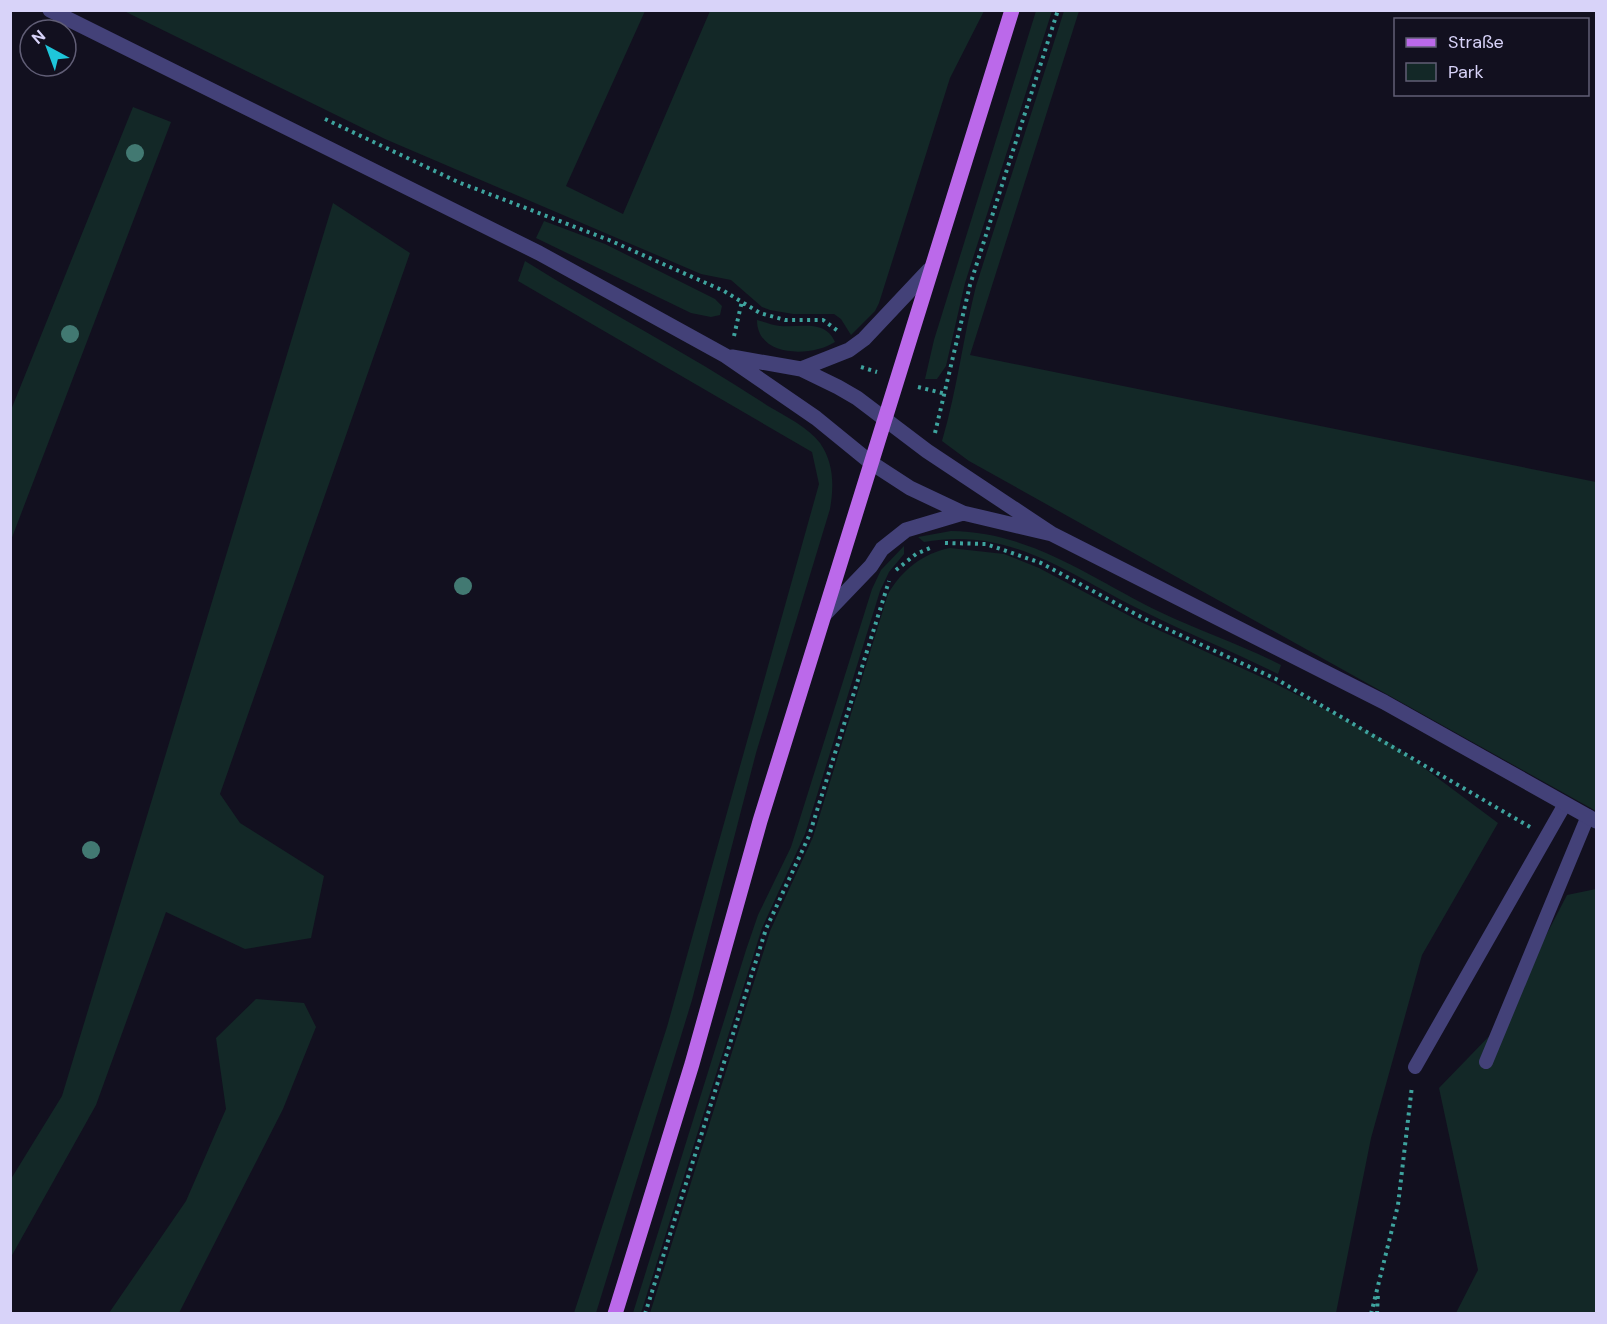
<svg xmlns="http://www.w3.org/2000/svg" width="1607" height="1324" viewBox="0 0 1607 1324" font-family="'DM Sans',sans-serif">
  <rect width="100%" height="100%" fill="#12101f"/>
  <path fill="#132827" d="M124,11H645L566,186L623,214L710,11H984L950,78L879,303L875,311L851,335L841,319L834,314H793L770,310L762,307L731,280L701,274L659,256L385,139Z
    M1036,11H1052L965,283L946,366L937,379H925L934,340Z
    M1064,11H1079L970,355L1596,482V811L969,461L942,441C957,390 963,338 976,286Z
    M133,107L171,122L11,540V410Z
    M333,203L410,253L220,794L240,823L324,876L311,938L245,949L166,912L96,1105L11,1257V1179L62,1096Z
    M544,221L605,244L715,299L722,306L720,315L711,317L691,313L536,238Z
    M525,261C605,311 690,354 768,406C785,416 808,427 820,443C834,463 834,486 830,509L756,753L692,1000L596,1313H574L667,1027L819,484L812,452L518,281Z
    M757,320C765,322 772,325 780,326C800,328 825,319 835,342C812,357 757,358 757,320Z
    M951,531C1032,532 1090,578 1160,612C1200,631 1242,645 1281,665L1278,674C1234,652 1189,634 1145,612C1070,576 1013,526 924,542L918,537Z
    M904,546V554L889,572L880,591L805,834L762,928L641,1313H633L746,950L758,915L791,847L872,589L881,570Z
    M950,548L1004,554L1039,568L1141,622L1274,683L1392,744L1498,823L1422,955L1371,1138L1336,1313H650L770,931L813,837L888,594C901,571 923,553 950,548Z
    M1596,889V1313H1456L1478,1270L1439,1088L1499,1026L1567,895Z
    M256,999L304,1003L316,1027L283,1109L179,1313H109L186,1201L226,1109L216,1038Z"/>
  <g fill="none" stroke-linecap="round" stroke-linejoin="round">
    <path stroke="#3ea39e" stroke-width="4" stroke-dasharray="3 4.5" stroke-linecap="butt" d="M325,119L458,182L609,240L724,291L760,313L785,320H823L838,331
      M734,336L742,301
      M861,367L877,372
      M918,387L946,394
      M935,433L970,285L1058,10
      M945,543L986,544L1041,563L1143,618L1276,679L1530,827
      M896,570L916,554L930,548
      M645,1314L766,929L809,836L889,581
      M1371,1314L1398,1205L1412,1086
      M1377,1314L1378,1293"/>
    <path stroke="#434178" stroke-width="14" d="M1486,1062L1588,816
      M1415,1067L1565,804"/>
    <path stroke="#434178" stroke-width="15" d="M50,10L539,253L726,356L816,418L870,462L910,488L963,513L1052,534
      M732,357L801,369L838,387L857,398L927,451L1052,534L1384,702L1596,821
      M801,369L849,350L864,339L929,270
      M824,615L871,566L882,549L906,530L963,513"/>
    <path stroke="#bb69ea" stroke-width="15" d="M615,1314L692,1064L760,821L1012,10"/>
  </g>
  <g fill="#427972">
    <circle cx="135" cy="153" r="9"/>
    <circle cx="70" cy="334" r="9"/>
    <circle cx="463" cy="586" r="9"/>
    <circle cx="91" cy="850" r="9"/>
  </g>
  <rect width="1607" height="1324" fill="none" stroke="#d8d3f9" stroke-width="24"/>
  <rect x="1394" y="18" width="195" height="78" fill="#12101f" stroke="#615e76" stroke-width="1.5"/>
  <rect x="1406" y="38" width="30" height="9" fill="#bb69ea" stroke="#615e76" stroke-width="1.5"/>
  <text x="1448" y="48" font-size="18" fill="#d8d3f9">Straße</text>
  <rect x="1406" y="63" width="30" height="18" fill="#132827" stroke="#615e76" stroke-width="1.5"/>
  <text x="1448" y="78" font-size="18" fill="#d8d3f9">Park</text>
  <g transform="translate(48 48) rotate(319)"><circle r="28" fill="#12101f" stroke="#615e76" stroke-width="1.5"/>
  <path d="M0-4.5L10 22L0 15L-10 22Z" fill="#1ec6da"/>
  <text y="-9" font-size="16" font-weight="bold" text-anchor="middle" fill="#d8d3f9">N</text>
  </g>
</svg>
